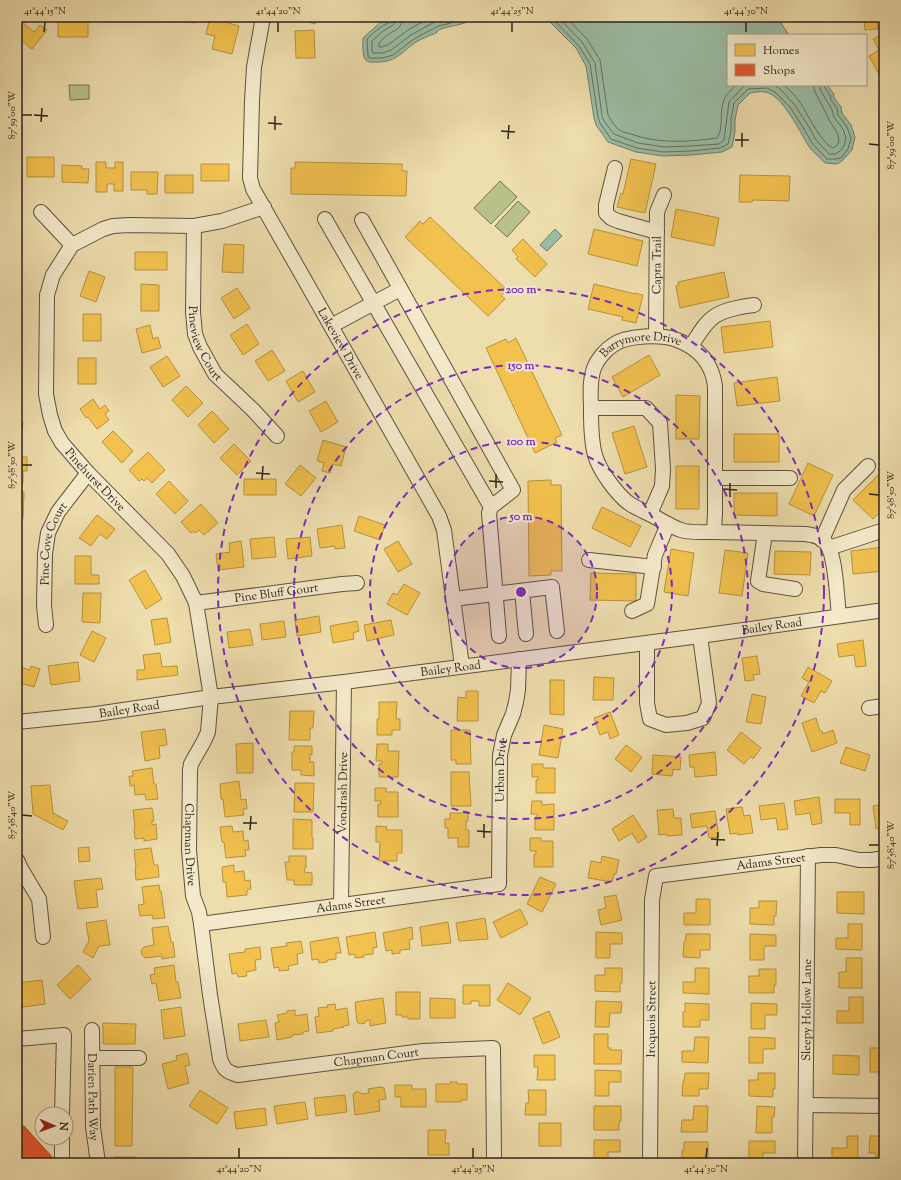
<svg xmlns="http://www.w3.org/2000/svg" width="901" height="1180" viewBox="0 0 901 1180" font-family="'Sorts Mill Goudy',serif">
  <rect width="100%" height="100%" fill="#eeddad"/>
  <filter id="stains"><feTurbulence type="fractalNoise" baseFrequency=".005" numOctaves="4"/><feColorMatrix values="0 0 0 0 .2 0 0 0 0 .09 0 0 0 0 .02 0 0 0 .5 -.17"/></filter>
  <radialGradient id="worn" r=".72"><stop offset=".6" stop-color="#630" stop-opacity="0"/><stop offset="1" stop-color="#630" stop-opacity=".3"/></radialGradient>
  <path fill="#b9c18a" stroke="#737252" d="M69,85H89V99L70,100Z
    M500,181L517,197L491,224L474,208Z
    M518,201L530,212L507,237L495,226Z"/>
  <path fill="#9bbda4" stroke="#6f7f6d" d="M394,17H475C467,25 452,25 441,29C436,31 440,30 436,33C429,36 423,38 416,42C399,54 396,63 373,62C369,62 367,62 365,59C362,54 363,43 363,38L383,20Z
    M545,17H777L789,35H728V85H827L834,94V98L841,107L842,113L851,125L855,137L852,150L842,161L837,164L825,163C820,157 812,152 808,145C800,132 782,94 765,92C761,91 755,92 750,93L738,105L735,120V132L732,147L722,152L691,155L663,156L636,152L608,142L596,125L594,118L586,66L576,48Z
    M555,229L562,236L547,251L540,245Z"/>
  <path fill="#f2c14e" stroke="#b7923e" d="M168,17H202V18L195,17V23L168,20Z
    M210,17H227L225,22L239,26L232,54L212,49L215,36L206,34Z
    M297,17H317L315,24L297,19Z
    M852,17H877L878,29L865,30L864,18H852Z
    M58,18L88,19V37H58Z
    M20,20L34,32L40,25L47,30L32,49L17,37V25Z
    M314,30L315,58H296L295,31Z
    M884,33V74L880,76L869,56L879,50L873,39Z
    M27,157H54V177H27Z
    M631,159L656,164L645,213L617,207L621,193L623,194Z
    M96,162H106V168H115V162H123V191H114V184H107V192H96Z
    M295,162L402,164V171H407L406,196L291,194V168H295Z
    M201,164H229V181H201Z
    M62,165L82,166V169H89L88,183L62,182Z
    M131,172H158L157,194H147V190H131Z
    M165,175H193V193H165Z
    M740,175L790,176L789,201L753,200L752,202H739Z
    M676,209L719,218L714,246L671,237Z
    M430,217L507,290L501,296L505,299L488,316L405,237L420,221L423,224Z
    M594,229L643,241L637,266L588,254Z
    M523,239L547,264L535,277L516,259L518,257L512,250Z
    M224,244L244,245L243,273L222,272Z
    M17,248H18L22,275H17Z
    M135,252H167V270H135Z
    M89,271L105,277L96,302L80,296Z
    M724,272L729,297L680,308L676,286L679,285L678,282Z
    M17,284H20V310H17Z
    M141,284L159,285V311H141Z
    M594,284L635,294V293L643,295L636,323L622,320L623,317L588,309Z
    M237,288L250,308L234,319L221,298Z
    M83,314H101V341H83Z
    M17,318H19V345H17Z
    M770,321L773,347L724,353L721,327Z
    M247,324L259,344L243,355L230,335Z
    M150,325L153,339L158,337L161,348L142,353L136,329Z
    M516,338L562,435L555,438L557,442L535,453L486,348L506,339L508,343Z
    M272,350L285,371L268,381L255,361Z
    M649,355L660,375L623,397L612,377Z
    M167,356L180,376L163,387L150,367Z
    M78,358H96V384H78Z
    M303,371L315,392L298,402L286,381Z
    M777,377L780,401L737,406L734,383Z
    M186,386L203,403L188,417L172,400Z
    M676,395L700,396L699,439H676Z
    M93,399L100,409L105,405L109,411L105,414L109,420L97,429L88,417L86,418L80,409Z
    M326,401L338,422L321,432L309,411Z
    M212,411L229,429L214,443L198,425Z
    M17,422H23L22,433H18L19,448H17Z
    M634,426L647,467L625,474L612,433Z
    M113,431L133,451L122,463L102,442Z
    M734,434H779V462H734Z
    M323,440L346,447L341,466L333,464L330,473L322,471L324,463L317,461Z
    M234,444L251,461L237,475L220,458Z
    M148,452L165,470L152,483L147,478L144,481L142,479L139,481L129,470Z
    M17,457H27V471H23V483H17Z
    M808,463L833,475L814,516L789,504Z
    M300,465L316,478L301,496L285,484Z
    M676,466H699V509H676Z
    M884,469V508L873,519L853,500Z
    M244,479H276V495H244Z
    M551,480V485H561L562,571H551V575L529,576L528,481Z
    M169,481L188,501L175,514L156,494Z
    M17,492H24L23,519H17Z
    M734,493H777V516L734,515Z
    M201,504L218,523L204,535L199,530L196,533L194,531L191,533L181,522Z
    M602,507L641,526L630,547L592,528Z
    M97,515L115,529L107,539L100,534L91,546L79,538Z
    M359,516L385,525L380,540L354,531Z
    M342,525L345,548L335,549V546L320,548L317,529Z
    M274,537L276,557L252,559L250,539Z
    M310,537L312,556L288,559L286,539Z
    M241,541L244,567L218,570L216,554L230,552L229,543Z
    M398,541L412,564L398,572L384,549Z
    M884,547V571L853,574L851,551Z
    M671,549L694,553L688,596L664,592Z
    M725,550L748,553L742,596L719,593Z
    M775,551L811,552L810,575L774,574Z
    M75,556H91V575H99V584H75Z
    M145,570L162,599L146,609L129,580Z
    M591,573L636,574V601L590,600Z
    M404,584L420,593L407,615L387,604L393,593L397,595Z
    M83,593H101L100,623L82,622Z
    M319,616L321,632L297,636L295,620Z
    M167,618L171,642L155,645L151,620Z
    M391,620L394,635L367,641L364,625Z
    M284,621L286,637L262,640L260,624Z
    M357,621L359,631L353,633L354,639L333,643L330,626Z
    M250,629L253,645L229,648L227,632Z
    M92,631L106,638L94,662L80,655Z
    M863,640L866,666L856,667L854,655L839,657L837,644Z
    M160,653L162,667L177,666L178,675L137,680V670H145L143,655Z
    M757,656L760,674L753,675L754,680L745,681L742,658Z
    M78,662L80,681L51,685L48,666Z
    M17,666L30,670L31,666L40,669L34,687L17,682Z
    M808,667L832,681L825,693L821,691L814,703L801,696L809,682L802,678Z
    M594,677L614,678L613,700H593Z
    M550,680H564V715L550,714Z
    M466,691H478V721H457L458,697L466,698Z
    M752,694L766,697L761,724L746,722Z
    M379,702H397L396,719H400V730H392V735H377V719H379Z
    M290,711H314L313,728H310V740H289Z
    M610,712L619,735L610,739L608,732L600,735L594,718Z
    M816,718L820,731H822L823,734L833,730L837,743L812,752L802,723Z
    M544,725L563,729L558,758L539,755Z
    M165,729L167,745L159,746L160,758L145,761L141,732Z
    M451,730H470L471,764H456V760H451Z
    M741,732L761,748L753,759L751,756L744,764L727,750Z
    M253,743V773H237L236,744Z
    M377,744H388V751H399L398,777H379V764H382V761H376Z
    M626,745L642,757L631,772L615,759Z
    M294,746H312V755L310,754V762H314V776L301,775V770H292V752H294Z
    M846,747L870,755L865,771L840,763Z
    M715,752L717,775L695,777L694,767H690L689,755Z
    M653,755L681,757L680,770L673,769L672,776L652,774Z
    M532,764H543V768H555V793H536V780H538V777H532Z
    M152,768L154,784H156L158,799L146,800L145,794L135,795L134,785L130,786L129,776H133L132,771Z
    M451,772H469L471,806H451Z
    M239,781L241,800L246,799L247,809H243L244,815L225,817L223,799H221L220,784Z
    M295,783H314L313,812H294Z
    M50,785L53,813L68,821L63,830L33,814L31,786Z
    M375,788H386V792H398V817H378V804H381V801H375Z
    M819,797L822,823L812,825L810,813L796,815L794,801Z
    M835,799H860V825H850V813H835Z
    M532,801H542V805L554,804V830H535V817H537V814H531Z
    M784,803L788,829L778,830L776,818L761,820L759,806Z
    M884,804V828L876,829L873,806Z
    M742,807L744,816L750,815L753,833L738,835V833L730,834L726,809Z
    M152,808L154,821H152V825L156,824L157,839L144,841V838L135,839L134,827H135L133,810Z
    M673,809L674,818H681L682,835L667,836V834L659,835L657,810Z
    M715,811L719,837L709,838L707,826L692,828L690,814Z
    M450,813H468V821H466V830H469V847H458V838H448V828H445V819H450Z
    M633,815L647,837L638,843L632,833L619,841L612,829Z
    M293,819L312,820V838H313V849H293Z
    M232,826L233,832L243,831L244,841L248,840L249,850H245L246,856L226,858L224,842H222L220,827Z
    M376,826L387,827L386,830H402V853H397V861H379L380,842H376Z
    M530,838H541V841H553V867H534V854H536V851H530Z
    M89,847L90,861L79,862L78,848Z
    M151,848L154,865H158L159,877L136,880L135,868L136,867L134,850Z
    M289,856H306V868H305L304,872L312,873V885H294V880H287L285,862H289Z
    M602,856L619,860L616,874H614L612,882L588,878L591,861L601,863Z
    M234,865V872L244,871L245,881L250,880L251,889L247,890V895L227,897L226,882H223L222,867Z
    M540,877L556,884L542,912L527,904Z
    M101,878L103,889L96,890L98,907L78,909L74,881Z
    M159,885L160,891H161L165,918L153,919L152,915L140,916L138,905L144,904L142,887Z
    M837,892H864V914L837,913Z
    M616,895L622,920L601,925L598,910L606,908L604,897Z
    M696,899H710V925H684V913H696Z
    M759,901H777L776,916H774V925L750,924V908H759Z
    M520,909L528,924L501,938L493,922Z
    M485,918L488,939L459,941L456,923Z
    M106,920L110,945L99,946L93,958L83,952L89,941L86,923Z
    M448,922L451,943L422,946L420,927Z
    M848,924H862V950L836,949V938H848Z
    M168,926L171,942H173L175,957L162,959V956L145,958L142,955L141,950L144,947L154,945L152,928Z
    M412,927L413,939L409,940L410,949L400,950V953L392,954V950L386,951L383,933Z
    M375,932L377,947L373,948V954L363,955L364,957L355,958V954L349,955L346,937Z
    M596,932L622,933V944H610V958H596Z
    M686,934H710V950H700V958L683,957L684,942H685Z
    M750,934L776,935V946H764V960H750Z
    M338,937L341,953H336V959L327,960V962L319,963L318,959L312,960L310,942Z
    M301,941L303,953L297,954L298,964L288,966L289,970L279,971V967L274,968L271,948L287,946L286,943Z
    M260,947L261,959L255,960L256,970L246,972L247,976L238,977L237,973L232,974L229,954L245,952V949Z
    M846,958H862V988H839V972H846Z
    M78,965L91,979L70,999L57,985Z
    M174,965L176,982H178L181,998L159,1001L156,983L152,984L150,975L155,974L154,968Z
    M605,968H622V983H620V992L595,991V975H605Z
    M695,968H709V994L683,993V982H695Z
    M759,969H776V985H774V993H749V976H759Z
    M42,980L45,1004L17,1008V983Z
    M508,983L531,998L520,1015L497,1000Z
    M463,985H490V1006H479V1001H471V1004H463Z
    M396,992H420V1019H408V1017H402V1015H396Z
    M849,997H863V1023H837V1011H849Z
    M383,998L386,1023L370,1026V1020L366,1021L365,1023L360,1024L357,1022L355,1002Z
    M430,998L455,999V1018H430Z
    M596,1001L622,1002L621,1013H610L609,1027H595Z
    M685,1003L709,1004V1020H700V1027H683V1012H685Z
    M751,1003L777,1004V1015H765V1029H751Z
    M335,1004L336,1010L347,1008L349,1025L343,1026L344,1027L333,1029V1031L317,1033L315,1017L319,1016L318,1008L328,1007L327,1005Z
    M181,1007L185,1036L164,1039L161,1010Z
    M295,1010V1016L307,1014L309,1031L303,1032V1034L292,1035V1037L277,1040L275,1023L279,1022L277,1015L287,1013V1011Z
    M549,1011L560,1037L543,1044L533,1018Z
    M266,1020L269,1037L240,1041L238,1024Z
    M103,1023L136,1024L135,1044H103Z
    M594,1034H608V1048H611L610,1050H622L621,1064H594Z
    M695,1037H709L708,1063L682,1062V1051H694Z
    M749,1037L775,1038V1049H763V1063H749Z
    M870,1048H884V1074H878L879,1072H870Z
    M187,1053L190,1065L185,1066L189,1083L168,1089L162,1064L177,1060L176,1056Z
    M534,1055H555V1080H537L538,1067H534Z
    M833,1055L859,1056V1075L833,1074Z
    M115,1067H133L132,1146H115Z
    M595,1070L621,1071V1082H609V1096H595Z
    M685,1073H709L708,1089H699V1096H682L683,1081H684Z
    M758,1073H775V1089H773V1097L749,1096V1080H758Z
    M450,1082H457V1084H467V1100H461V1102H436V1084H450Z
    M395,1085H412V1089H426V1107H401V1097H395Z
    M380,1087L384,1088L386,1099L379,1100L380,1111L355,1115L353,1095L355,1092H359L362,1094L369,1093L368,1089Z
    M200,1090L228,1108L217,1124L189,1106Z
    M528,1090H546V1115H525L526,1103H529Z
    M345,1095L347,1112L316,1116L314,1098Z
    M305,1102L308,1119L277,1124L274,1106Z
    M594,1106H621V1121H619V1130H594Z
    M694,1106H708L707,1132H681L682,1120H693Z
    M757,1106L775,1107L774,1117H772V1133H756Z
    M265,1108L267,1125L236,1129L234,1112Z
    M539,1123H561V1146H539Z
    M428,1130H446L445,1143H449V1155H428Z
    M847,1136H858V1162H832V1148H847Z
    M870,1136H884V1162H876V1153H869Z
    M594,1140H620V1152H608V1163H594Z
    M749,1141H775V1153H763V1163H749Z
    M684,1142H708V1158H699V1163H682V1150H684Z
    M115,1157H135V1163H115Z"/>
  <path fill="#e4572e" stroke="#ad4728" d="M24,1126L53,1158V1163H17V1127Z"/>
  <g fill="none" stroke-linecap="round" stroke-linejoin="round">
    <path stroke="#64705f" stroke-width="1" d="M391,17L390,22C381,26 374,32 367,39L368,56L369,58H383L393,55L414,39L438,26L447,24L469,17
      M397,17L396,21L393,25L383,31L372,41V51L373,53H383L391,50L411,35L427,26L437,21L453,17
      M403,17C402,28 397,29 389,34C385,36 382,40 379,43V47H382L388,45L408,30L431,17
      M551,17L579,46L590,64L598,117L600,123L611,139L637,148L663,152L691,151L720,148L728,144L731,131V119L734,103L748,89L767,88L775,92L790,107L804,129L812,143L827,159H836L841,158L848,149L851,138L847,127L838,115L837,108L831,100L830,95L825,88L824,85
      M558,17L582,42L595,63L602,116L604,121L614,134L638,143L664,147L690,146L719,144L724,140L729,102L745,85
      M566,17L587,39L600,60L608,115C610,119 615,127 619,130C622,132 627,133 631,134C658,144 689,142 717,138C724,129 719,111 724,100C726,94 732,89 736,85
      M773,85L779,88L794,104L809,127L816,140L829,154H835L840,151L844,146L846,138L843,129L834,117L832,110L821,91L819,85
      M784,85C789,90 795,95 799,101C807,112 822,146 834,148L838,144L839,139L837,132L829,120L826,113L815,92L813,85"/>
    <defs>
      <g id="minor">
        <path id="s1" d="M263,17L254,67L252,101L250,178L253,189L439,516L444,530L462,666"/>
        <path d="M615,168L606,205V213L611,218L618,221L657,232"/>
        <path id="s2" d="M264,207L222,221L194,226L129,225L113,226L103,229L72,245L53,275L47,295L46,394L50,415L55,431L62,443L88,473L168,554L183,576L196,603L211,697L208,732L204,741L191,764L190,770L189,850L193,896L199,912L201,924L210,995L220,1059C224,1070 227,1072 238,1075L423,1051L493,1048L494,1160"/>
        <path d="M41,212L72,245"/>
        <path d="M325,219L491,507"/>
        <path d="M362,220L513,490L491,507L489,513L499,636"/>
        <path id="s3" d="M194,226L193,312L195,334L200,347L215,374L253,410L277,436"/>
        <path d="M331,326L400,289"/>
        <path id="s4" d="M656,336L657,212L664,195"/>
        <path d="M691,346C698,336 704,323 715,316C724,310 743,306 754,305"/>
        <path d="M591,408H646L660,423L663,469L662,486L650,514"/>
        <path d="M715,478H790"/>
        <path id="s5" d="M714,532C705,532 688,533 681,530C672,527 664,522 657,518C648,513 638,509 630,504C617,495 599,470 595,455C591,441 591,425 591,410C591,396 589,381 594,368C597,360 605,350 613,345C627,335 661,334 677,340C699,348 712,363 715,386V513L714,532L805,534C813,535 820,536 825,542C836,552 837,600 839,616"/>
        <path d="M765,533L758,581L763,584L795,589"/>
        <path d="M822,540L844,490L868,466"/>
        <path d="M829,548L884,530"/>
        <path d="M589,560L654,567"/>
        <path d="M522,591L526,634"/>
        <path d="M453,599L552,587L557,631"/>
        <path id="s6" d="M196,603L342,584L357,583"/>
        <path d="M632,611L647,604L655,555L668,524"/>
        <path id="s7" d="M46,625L44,605L45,554L48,533L58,512L88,473"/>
        <path d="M647,643V703L650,719L666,725L687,723L703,718L709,703L700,636"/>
        <path d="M869,708L884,706"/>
        <path id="s8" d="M17,722L96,714L211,697L344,682L700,636L884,610"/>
        <path d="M17,860L20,867L39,899L43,937"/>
        <path id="s9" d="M341,905L344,682"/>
        <path id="s10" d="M201,924L499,884L500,755L504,735L513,714L516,702L518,690L519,659"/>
        <path id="s11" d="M92,1030L93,1127L98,1163"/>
        <path d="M17,1039L64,1035L62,1114"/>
        <path d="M92,1058H139"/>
        <path d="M806,1105L884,1106"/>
        <path d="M62,1163V1138"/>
        <path id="s12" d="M650,1163L652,900L656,876L821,855H836L859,860H872L884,858"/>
        <path id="s13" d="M805,1163L808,856"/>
      </g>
    </defs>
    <use href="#minor" stroke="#5d523f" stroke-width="16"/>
    <use href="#minor" stroke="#f4e9ca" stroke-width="14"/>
  </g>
  <path fill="none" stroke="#2d231a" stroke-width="1.5" d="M44,32L45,22M278,32V22M512,32V22M746,32V22M22,115H32M34,115L48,116M41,122L42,108M268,123L282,124M275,130V116M501,131L515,132M508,139L509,125M735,140H749M869,144L879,145M742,147V133M22,465H32M256,473L270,474M262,480L263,466M489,481L503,482M496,488V474M723,489L737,490M869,494L879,495M730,497V483M22,815L32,816M243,823H257M250,830L251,816M477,831L491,832M484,838V824M711,839L725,840M869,845H879M717,846L718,832M239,1158V1148M473,1158V1148M706,1158L707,1148"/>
  <circle cx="521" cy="592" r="76" fill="#7b2cbf" fill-opacity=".12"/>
  <g fill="none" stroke="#7b2cbf" stroke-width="2" stroke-dasharray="7 5">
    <circle cx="521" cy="592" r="76"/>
    <circle cx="521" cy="592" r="151"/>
    <circle cx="521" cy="592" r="227"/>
    <circle cx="521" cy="592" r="303"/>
  </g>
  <g text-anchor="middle" stroke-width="4" stroke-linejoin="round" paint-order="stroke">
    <g font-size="12" fill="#2d231a" stroke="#f4e9ca">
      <text dy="4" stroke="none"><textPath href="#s4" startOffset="71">Capra Trail</textPath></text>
      <text dy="4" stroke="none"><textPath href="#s3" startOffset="120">Pineview Court</textPath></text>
      <text dy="4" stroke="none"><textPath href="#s1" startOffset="351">Lakeview Drive</textPath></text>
      <text dy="4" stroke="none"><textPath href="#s5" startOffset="297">Barrymore Drive</textPath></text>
      <text dy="4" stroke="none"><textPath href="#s2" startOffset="456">Pinehurst Drive</textPath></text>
      <text dy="4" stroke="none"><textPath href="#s7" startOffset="83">Pine Cove Court</textPath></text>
      <text dy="4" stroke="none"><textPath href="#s6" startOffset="81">Pine Bluff Court</textPath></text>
      <text dy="4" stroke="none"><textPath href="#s8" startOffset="761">Bailey Road</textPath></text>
      <text dy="4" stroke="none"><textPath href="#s8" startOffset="437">Bailey Road</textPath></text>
      <text dy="4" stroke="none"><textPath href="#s8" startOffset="113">Bailey Road</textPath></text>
      <text dy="4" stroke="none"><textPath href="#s10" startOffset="415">Urban Drive</textPath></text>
      <text dy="4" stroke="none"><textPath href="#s9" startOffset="112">Vondrash Drive</textPath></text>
      <text dy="4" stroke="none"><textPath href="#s2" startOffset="864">Chapman Drive</textPath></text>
      <text dy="4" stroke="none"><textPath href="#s12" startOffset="403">Adams Street</textPath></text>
      <text dy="4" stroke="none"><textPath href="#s10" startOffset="151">Adams Street</textPath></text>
      <text dy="4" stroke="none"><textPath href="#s13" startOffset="153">Sleepy Hollow Lane</textPath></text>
      <text dy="4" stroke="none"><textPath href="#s12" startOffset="144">Iroquois Street</textPath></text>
      <text dy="4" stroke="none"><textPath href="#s2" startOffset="1246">Chapman Court</textPath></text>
      <text dy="4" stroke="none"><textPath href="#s11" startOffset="67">Darien Path Way</textPath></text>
    </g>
  </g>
  <circle cx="521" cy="592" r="6" fill="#7b2cbf" stroke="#f4e9ca" stroke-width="2"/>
  <g font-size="12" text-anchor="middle" font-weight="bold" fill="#7b2cbf" stroke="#f4e9ca" stroke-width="4" stroke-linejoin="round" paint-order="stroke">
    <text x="521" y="293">200 m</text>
    <text x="521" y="369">150 m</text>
    <text x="521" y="445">100 m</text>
    <text x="521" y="520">50 m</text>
  </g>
  <rect width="901" height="1180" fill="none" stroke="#eeddad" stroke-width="44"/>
  <rect x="727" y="34" width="140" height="52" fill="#f4e9ca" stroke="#a49a84"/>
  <rect x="735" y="44" width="20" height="12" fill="#f2c14e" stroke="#a49a84"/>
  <text x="763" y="54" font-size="12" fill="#2d231a">Homes</text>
  <rect x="735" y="64" width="20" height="12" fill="#e4572e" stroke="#a49a84"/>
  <text x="763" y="74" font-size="12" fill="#2d231a">Shops</text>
  <g transform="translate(54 1126) rotate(92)"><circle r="19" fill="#f4e9ca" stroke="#a49a84"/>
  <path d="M0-3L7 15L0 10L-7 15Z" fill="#8f2418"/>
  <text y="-6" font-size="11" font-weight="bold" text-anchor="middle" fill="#2d231a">N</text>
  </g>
  <rect x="22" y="22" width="857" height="1136" fill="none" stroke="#2d231a" stroke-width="1.5"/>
  <g font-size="10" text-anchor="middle" fill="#2d231a">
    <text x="45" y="14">41°44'15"N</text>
    <text x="278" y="14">41°44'20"N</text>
    <text x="512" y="14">41°44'25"N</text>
    <text x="746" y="14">41°44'30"N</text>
    <text transform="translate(11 115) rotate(-90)" y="4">87°59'00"W</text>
    <text transform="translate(890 145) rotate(-90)" y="4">87°59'00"W</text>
    <text transform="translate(11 465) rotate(-90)" y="4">87°58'50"W</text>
    <text transform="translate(890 495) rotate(-90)" y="4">87°58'50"W</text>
    <text transform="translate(11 815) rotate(-90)" y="4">87°58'40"W</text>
    <text transform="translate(890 845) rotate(-90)" y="4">87°58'40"W</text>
    <text x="239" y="1172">41°44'20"N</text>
    <text x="473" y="1172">41°44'25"N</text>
    <text x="706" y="1172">41°44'30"N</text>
  </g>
  <rect width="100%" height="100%" filter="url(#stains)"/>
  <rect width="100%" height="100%" fill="url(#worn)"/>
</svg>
